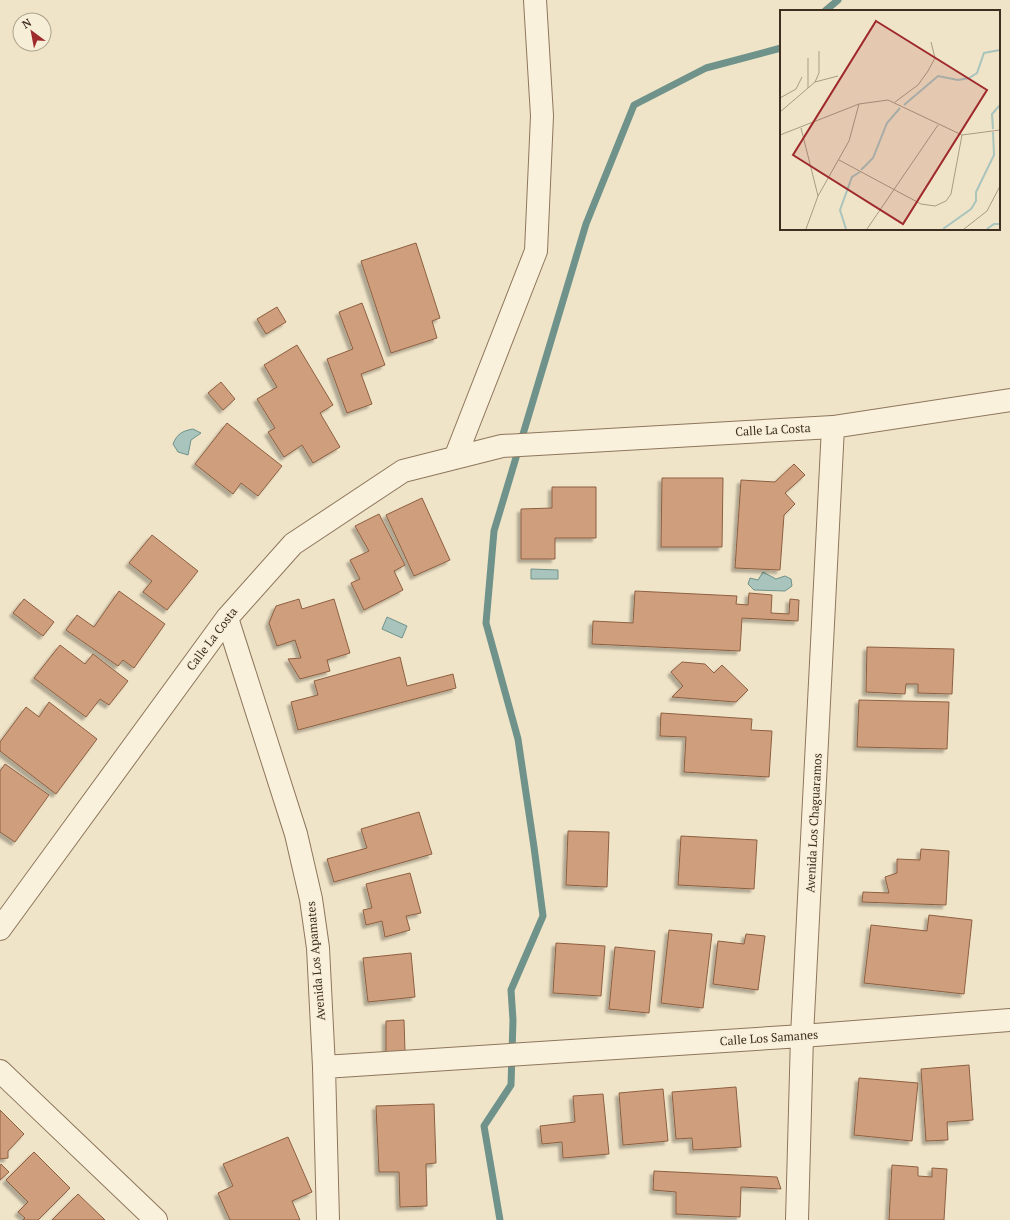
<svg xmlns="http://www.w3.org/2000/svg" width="1010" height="1220" viewBox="0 0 1010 1220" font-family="'PT Serif',serif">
  <defs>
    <filter id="shadow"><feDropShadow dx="-3.5" dy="3.5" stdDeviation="1" flood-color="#0004"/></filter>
  </defs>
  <rect width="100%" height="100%" fill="#f0e4c8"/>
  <path fill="#a9c4bc" stroke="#6f938a" d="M193,429L201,433L191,440L188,455L178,452L173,444C177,434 182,431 193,429Z
    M531,569L558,570V579H531Z
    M763,572L776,579L785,576L791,579L792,586L785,591L754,590L748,584L750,578L758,580Z
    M387,617L407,626L402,638L382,629Z"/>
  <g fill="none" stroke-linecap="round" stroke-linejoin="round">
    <path stroke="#6f938a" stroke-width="7" d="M825,11L838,0
      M500,1220L484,1126L511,1085L513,1020L511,990L543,916L534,847L518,739L486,623L494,531L586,224L634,105L706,68L781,48"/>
  </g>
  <path fill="#cf9f7d" stroke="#8d5f41" filter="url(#shadow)" d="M416,243L440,318L432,321L437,338L391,353L361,261Z
    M362,303L385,365L361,374L372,404L347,413L327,359L353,349L339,312Z
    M277,307L286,322L266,334L257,319Z
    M297,345L333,405L320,413L340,447L313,463L302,445L284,457L268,432L275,428L257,399L277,387L264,365Z
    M221,382L235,399L223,410L208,393Z
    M227,423L282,466L258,496L241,483L233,494L195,464Z
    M794,464L805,475L785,493L795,504L784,515L780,570L735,568L741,480L775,482Z
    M662,478H723L722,547H661Z
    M552,487H596V538H555V559H521V509L552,508Z
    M422,498L450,560L414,576L386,515Z
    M379,514L405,565L394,571L403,590L364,610L351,583L360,579L350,560L369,551L355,526Z
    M152,535L198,571L167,610L143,592L152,581L129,563Z
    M119,591L165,624L134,668L123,660L118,666L66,630L77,615L94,627Z
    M635,591L737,596L736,604L748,605L749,593L772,595L771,613L789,614L790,599L799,600L798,621L742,618L740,651L592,644L593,621L633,623Z
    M24,599L54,622L43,636L13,613Z
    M299,599L302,609L334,599L350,653L327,660L330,671L300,679L288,659L301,658L295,640L277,646L269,623L276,606Z
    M60,645L85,664L93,654L128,681L109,705L100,699L86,717L34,678Z
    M867,647L954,649L952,694L918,693V684H906L905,694L866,692Z
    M400,657L407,686L453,674L456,688L298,730L291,702L318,695L314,681Z
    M682,662L705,664L714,673L722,665L748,690L736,702L672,697L683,686L671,672Z
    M859,700L949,702L947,749L857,747Z
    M49,702L97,739L56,794L0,751V742L26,707L39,717Z
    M661,713L752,719L751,730L772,731L769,777L684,772L686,737L660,736Z
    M5,764L49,795L15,842L0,832V771Z
    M419,812L432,854L334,882L327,859L367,848L361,829Z
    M568,831L609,832L607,887L566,885Z
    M681,836L757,840L754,889L678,885Z
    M921,849L949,851L946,905L862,902L863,892L889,893L885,877L897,873V859L920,860Z
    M410,873L421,913L406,916L410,930L385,937L382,921L366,925L363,910L372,908L366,884Z
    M929,915L972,920L964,994L864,983L871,925L927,931Z
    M669,930L712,934L703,1008L661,1003Z
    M746,934L765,936L758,990L713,984L718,941L744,944Z
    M556,943L605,946L601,996L553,993Z
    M615,947L655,951L649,1013L609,1009Z
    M411,953L415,997L368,1002L363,958Z
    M404,1020L405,1051L386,1052V1021Z
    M969,1065L973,1120L947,1122L948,1140L926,1141L921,1069Z
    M859,1078L918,1083L912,1141L854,1135Z
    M736,1087L741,1147L693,1150L692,1138L676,1139L672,1092Z
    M663,1089L668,1141L623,1145L619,1093Z
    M603,1094L609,1154L563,1158L562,1142L542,1144L540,1126L575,1122L573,1096Z
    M434,1104L436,1163L426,1164L427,1206L400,1207L399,1172H379L376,1106Z
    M0,1110L24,1134L8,1151V1158L0,1159Z
    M288,1137L312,1192L292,1201L300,1220H230L218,1193L233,1186L223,1164Z
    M34,1152L70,1188L38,1220H23L25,1218L18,1212L28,1202L6,1180Z
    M1,1164L9,1172L0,1180V1166Z
    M892,1165L918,1167V1176L932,1177V1168L947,1169L944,1220H889Z
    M654,1171L777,1177L781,1189L741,1187L740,1217L676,1214V1192L653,1190Z
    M78,1194L105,1220H52Z"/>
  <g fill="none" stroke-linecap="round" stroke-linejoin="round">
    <defs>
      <path id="minor" d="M455,458L536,251L542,116L535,0
        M227,618L296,834L311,899L318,948L324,1067L328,1220
        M0,929L227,618L293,544L403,471L502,446L833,427L1010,400
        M324,1067L802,1036L1010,1020
        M0,1071L156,1220
        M797,1220L802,1036L833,427"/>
    </defs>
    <use href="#minor" stroke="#8d765c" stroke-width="24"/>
    <use href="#minor" stroke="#faf1dc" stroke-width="22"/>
  </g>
  <g text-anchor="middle" stroke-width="3" stroke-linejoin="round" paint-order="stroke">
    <g font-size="12" fill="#3d2e20" stroke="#f7eed8">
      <text transform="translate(773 430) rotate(-3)" y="4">Calle La Costa</text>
      <text transform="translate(212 639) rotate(-53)" y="4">Calle La Costa</text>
      <text transform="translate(814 823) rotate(-87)" y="4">Avenida Los Chaguaramos</text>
      <text transform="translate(316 961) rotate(-95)" y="4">Avenida Los Apamates</text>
      <text transform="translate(769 1038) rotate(-4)" y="4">Calle Los Samanes</text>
    </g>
  </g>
  <g transform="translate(780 10)">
    <rect width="220" height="220" fill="#f0e4c8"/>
    <path fill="none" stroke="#a9c4bc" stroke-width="2" d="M124,95L158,66L178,70L189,68L197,63L204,43L220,40M213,119L212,104L220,95M81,160L93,148L107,113L120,98M66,219L60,200L72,167L80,162M163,219L191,199L196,191V182L214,145L213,122M207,219L214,214H220"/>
    <path fill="none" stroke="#a89b85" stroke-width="1" d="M28,48V78M35,72L58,66M0,88L16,79L22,67M115,92L138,75L148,61L155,48L151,32M0,102L35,72L39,63V41M21,118L38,186M0,125L79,94L108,90L182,125L220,120M59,150L141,194L155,196L166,191L171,184L182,125M26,219L38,186L69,131L79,94M87,219L158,115M184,219L207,201L220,176"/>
    <path fill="#9e2a2b" fill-opacity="0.15" stroke="#9e2a2b" stroke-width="2" d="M96,11L207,80L123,214L13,145Z"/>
    <rect width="220" height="220" fill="none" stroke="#3d2e20" stroke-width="2"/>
  </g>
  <g transform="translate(32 32) rotate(328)"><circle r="19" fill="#f7eed8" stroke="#ada18e"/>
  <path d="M0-3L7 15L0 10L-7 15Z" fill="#9e2a2b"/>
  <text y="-6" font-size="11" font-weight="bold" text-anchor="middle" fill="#3d2e20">N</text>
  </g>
</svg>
